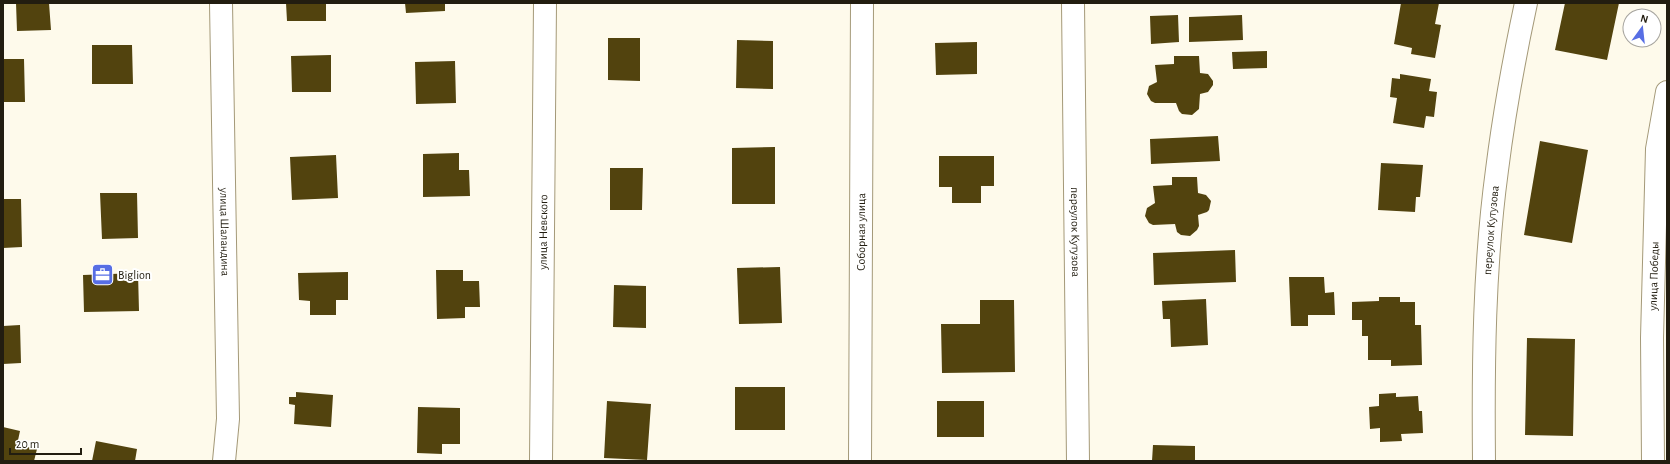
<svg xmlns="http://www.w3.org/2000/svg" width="1670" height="464" viewBox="0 0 1670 464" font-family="'Alegreya Sans',sans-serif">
  <rect width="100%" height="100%" fill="#fefaeb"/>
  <path fill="#52430e" d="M16,3H49L51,30L17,31Z
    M286,3H326V21H287Z
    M405,3H445V11L406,13Z
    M1401,3H1439L1435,24L1441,25L1435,58L1411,54L1412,48L1394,44Z
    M1565,3H1619L1607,60L1555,50Z
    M1178,15L1179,42L1151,44L1150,16Z
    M1242,15L1243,40L1189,42V17Z
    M608,38H640V81L608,80Z
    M737,40L773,41V89L736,88Z
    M977,42V74L936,75L935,43Z
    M92,45H132L133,84H92Z
    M1267,51V68L1233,69L1232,52Z
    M331,55V92H292L291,56Z
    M1174,56H1199L1200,73L1208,74L1213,81V85L1208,92L1200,94L1199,109L1192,115L1182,114L1179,111L1176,103H1155L1151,101L1147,94L1149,86L1157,82L1155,65L1174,64Z
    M3,59H24L25,102H3Z
    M455,61L456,103L416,104L415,62Z
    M1400,74L1431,79L1429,91L1437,92L1434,117L1426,116L1424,128L1393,123L1397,98L1390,97L1392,78L1400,79Z
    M1218,136L1220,161L1151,164L1150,139Z
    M1540,141L1588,150L1572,243L1524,235Z
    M775,147V204H732V148Z
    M459,153V170H469L470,196L423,197V154Z
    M336,155L338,198L292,200L290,157Z
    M939,156H994V186H981V203H952V187H939Z
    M1381,163L1423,165L1420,197H1416L1415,212L1378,210Z
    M610,168H643L642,210H610Z
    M1172,177H1197L1198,193L1206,195L1211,201L1209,210L1207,212L1198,215L1199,226L1197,230L1190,236L1181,235L1177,232L1175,224L1153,225L1149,223L1145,216L1147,208L1155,203L1153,186L1172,185Z
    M100,193H137L138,238L102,239Z
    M3,199H21L22,247L3,248Z
    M1235,250L1236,282L1154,285L1153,253Z
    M780,267L782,323L739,324L737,268Z
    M436,270H463V281H479L480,307H465V318L437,319Z
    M348,272V300H336V315H310V301L299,300L298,273Z
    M138,273L139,311L84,312L83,275Z
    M1289,277H1324L1325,293L1334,292L1335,315H1308V326H1291Z
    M614,285L646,286V328L613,327Z
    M1379,297H1400V302H1415V325H1421L1422,365L1391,366V360H1368V336H1362V320H1352V302L1379,301Z
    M1206,299L1208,345L1171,347L1170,319H1163L1162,301Z
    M980,300H1014L1015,372L942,373L941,324H980Z
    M20,325L21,363L3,364V326Z
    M1527,338L1575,339L1573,436L1525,435Z
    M735,387H785V430H735Z
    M296,392L333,395L331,427L294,424L295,405L289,404V397H296Z
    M1396,393V397L1418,396L1419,411H1422L1423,433L1401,434L1402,441L1380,442V428L1370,429L1369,407L1379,406V394Z
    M607,401L651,404L647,460L604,458Z
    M937,401H984V437H937Z
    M418,407L460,408V444H442V454L417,453Z
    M3,427L20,431L17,445L37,449L34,461H3Z
    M96,441L137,449L135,461H92Z
    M1153,445L1195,446V461H1152Z"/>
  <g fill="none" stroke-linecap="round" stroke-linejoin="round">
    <defs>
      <g id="minor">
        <path id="s1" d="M221,3L228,419L224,461"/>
        <path id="s2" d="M1073,3L1078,461"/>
        <path id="s3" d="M541,461L545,3"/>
        <path id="s4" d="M860,461L862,3"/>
        <path id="s5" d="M1484,461C1483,364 1484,266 1497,170C1504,114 1514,59 1526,3"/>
        <path id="s6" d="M1653,461L1652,338L1657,149L1667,92"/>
      </g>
    </defs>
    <use href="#minor" stroke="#a49978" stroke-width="24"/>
    <use href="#minor" stroke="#fff" stroke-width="22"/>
  </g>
  <defs>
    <symbol id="office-square" viewBox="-11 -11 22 22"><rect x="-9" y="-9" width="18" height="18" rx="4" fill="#576ee4" stroke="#fff"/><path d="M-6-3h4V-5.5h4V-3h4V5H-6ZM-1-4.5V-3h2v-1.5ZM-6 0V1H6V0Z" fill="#fff"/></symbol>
  </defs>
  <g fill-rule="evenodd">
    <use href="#office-square" x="90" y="262" width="25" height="25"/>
  </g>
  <g text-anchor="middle" stroke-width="4" stroke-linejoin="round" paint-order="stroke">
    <g font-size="12" fill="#221d10" stroke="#fff">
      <text dy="4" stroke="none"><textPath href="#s5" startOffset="231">переулок Кутузова</textPath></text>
      <text dy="4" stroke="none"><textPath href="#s1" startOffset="229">улица Шаландина</textPath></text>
      <text dy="4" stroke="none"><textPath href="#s3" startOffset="229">улица Невского</textPath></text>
      <text dy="4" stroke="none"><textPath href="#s4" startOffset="229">Соборная улица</textPath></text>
      <text dy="4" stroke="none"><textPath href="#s2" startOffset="229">переулок Кутузова</textPath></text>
      <text dy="4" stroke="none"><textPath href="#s6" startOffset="185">улица Победы</textPath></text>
    </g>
    <g font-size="12" fill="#221d10" stroke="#fff" text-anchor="start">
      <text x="118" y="279">Biglion</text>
    </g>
  </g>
  <rect width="1670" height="464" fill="none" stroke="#221d10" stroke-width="8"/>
  <g transform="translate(1642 28) rotate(15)"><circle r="19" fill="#ffffff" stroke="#a7a59f"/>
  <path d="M0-3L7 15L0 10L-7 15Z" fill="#576ee4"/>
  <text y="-6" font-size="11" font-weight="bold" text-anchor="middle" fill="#221d10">N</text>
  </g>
  <path d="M10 448v6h71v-6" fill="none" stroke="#221d10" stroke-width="2"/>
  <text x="16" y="448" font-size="12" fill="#221d10" stroke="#ffffff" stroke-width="3" paint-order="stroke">20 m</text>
</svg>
